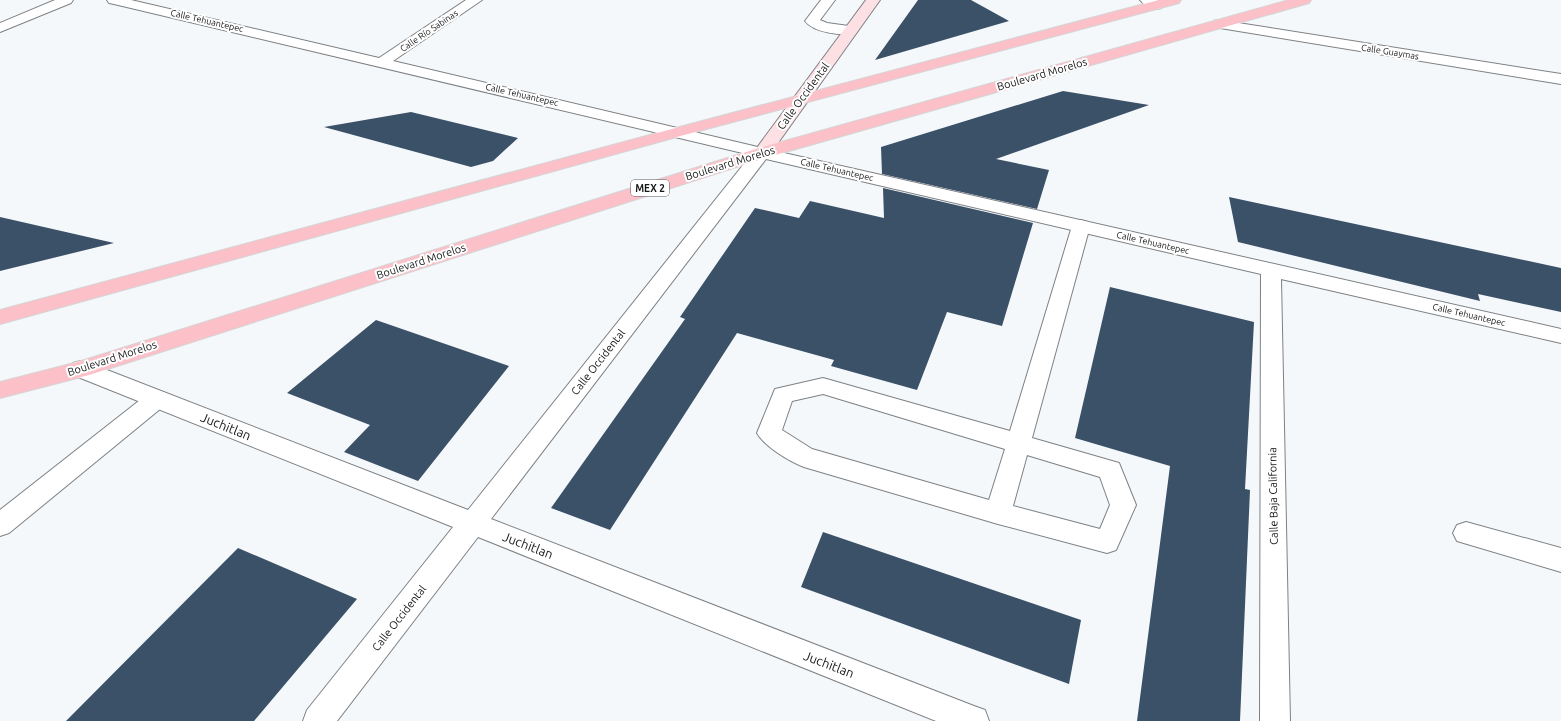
<svg xmlns="http://www.w3.org/2000/svg" width="1561" height="721" viewBox="0 0 1561 721" font-family="Ubuntu,sans-serif">
  <rect width="100%" height="100%" fill="#f5f8fb"/>
  <path fill="#3a5168" d="M918,0H971L1009,21L875,60Z
    M1063,91L1149,105L996,159L1049,170L1037,209L882,174L881,147Z
    M411,112L518,138L493,161L471,167L324,127Z
    M883,188L1033,223L1002,326L947,312L917,390L831,366L834,360L737,333L610,530L551,508L685,319L680,317L755,208L799,218L810,201L884,218Z
    M1229,197L1561,268V312L1478,294L1480,301L1238,242Z
    M0,217L114,243L0,271Z
    M1110,287L1254,322L1245,489L1250,490L1240,721H1137L1170,466L1075,438Z
    M376,320L509,366L418,481L344,452L370,425L287,393Z
    M823,532L1081,620L1069,684L801,587Z
    M238,548L357,599L254,721H66Z"/>
  <g fill="none" stroke-linecap="round" stroke-linejoin="round">
    <defs>
      <path id="lane" d="M821,0H835L820,20L827,23L856,27L858,30L856,33C842,36 814,33 805,21Z
        M1140,0H1157L1163,5L1161,8C1153,10 1145,6 1140,0Z
        M1081,220L1088,222L1090,226L1032,438L1119,463L1136,505L1116,550L1107,553L998,524L804,467C790,462 764,446 757,433L775,389L823,378L1010,431L1072,226L1074,222ZM823,394L1005,449L989,500L812,449L782,430L792,401ZM1027,455L1100,477L1110,505L1100,529L1013,506Z
        M157,390L165,393L168,399L165,405L9,533L0,536V510L149,393Z"/>
      <path id="street" d="M55,0H73L71,3L0,32V23Z
        M107,0H131L379,58L466,0H482L393,61L762,148L1561,329V343L1281,279L1290,721H1260L1261,274L766,159L491,519L974,706L985,710L989,721H936L478,537L337,721H303L307,710L453,527L73,375L70,369L73,363L81,361L89,363L468,510L751,155L114,4L109,3Z
        M1219,20L1561,74V84L1214,27L1212,24L1214,21Z
        M1466,522L1561,548V572L1457,541L1453,533L1457,525Z"/>
      <path id="secondary" d="M866,0H880L768,157L762,158L756,157L754,153L756,149Z"/>
      <path id="primary" d="M1159,0H1181L1179,3L684,135L0,324V310L672,129Z
        M1289,0H1311L1309,3L768,157L89,375L0,398V382L78,362L756,149Z"/>
    </defs>
    <use href="#lane" stroke="#7e8184" stroke-width="2"/>
    <use href="#street" stroke="#7e8184" stroke-width="2"/>
    <use href="#secondary" stroke="#7e8184" stroke-width="2"/>
    <use href="#primary" stroke="#d5d5d6" stroke-width="2"/>
    <use href="#lane" fill="#fff" fill-rule="evenodd"/>
    <use href="#street" fill="#fff" fill-rule="evenodd"/>
    <use href="#secondary" fill="#fde0e4" fill-rule="evenodd"/>
    <use href="#primary" fill="#fbc0c8" fill-rule="evenodd"/>
  </g>
  <g text-anchor="middle" stroke-width="4" stroke-linejoin="round" paint-order="stroke">
    <g font-size="9" fill="#171819" stroke="#fff">
      <text transform="translate(207 21) rotate(13)" y="3">Calle Tehuantepec</text>
      <text transform="translate(429 31) rotate(-34)" y="3">Calle Río Sabinas</text>
      <text transform="translate(1390 52) rotate(9)" y="3">Calle Guaymas</text>
      <text transform="translate(522 95) rotate(13)" y="3">Calle Tehuantepec</text>
      <text transform="translate(837 170) rotate(13)" y="3">Calle Tehuantepec</text>
      <text transform="translate(1153 243) rotate(13)" y="3">Calle Tehuantepec</text>
      <text transform="translate(1469 315) rotate(13)" y="3">Calle Tehuantepec</text>
    </g>
    <rect fill="#fff" stroke="#5d5d5e" stroke-width="1" x="631" y="180" width="38" height="16" rx="3"/>
    <g font-size="10" font-weight="bold" fill="#171819">
      <text x="650" y="192">MEX 2</text>
    </g>
    <g font-size="11" fill="#171819" stroke="#fff">
      <text transform="translate(1042 74) rotate(-16)" y="4">Boulevard Morelos</text>
      <text transform="translate(803 96) rotate(-54)" y="4">Calle Occidental</text>
      <text transform="translate(730 163) rotate(-17)" y="4">Boulevard Morelos</text>
      <text transform="translate(421 261) rotate(-18)" y="4">Boulevard Morelos</text>
      <text transform="translate(112 358) rotate(-18)" y="4">Boulevard Morelos</text>
      <text transform="translate(598 362) rotate(-52)" y="4">Calle Occidental</text>
      <text transform="translate(1273 496) rotate(-91)" y="4">Calle Baja California</text>
      <text transform="translate(399 618) rotate(-52)" y="4">Calle Occidental</text>
    </g>
    <g font-size="13" fill="#171819" stroke="#fff">
      <text transform="translate(226 426) rotate(22)" y="5">Juchitlan</text>
      <text transform="translate(528 545) rotate(21)" y="5">Juchitlan</text>
      <text transform="translate(829 664) rotate(21)" y="5">Juchitlan</text>
    </g>
  </g>
</svg>
